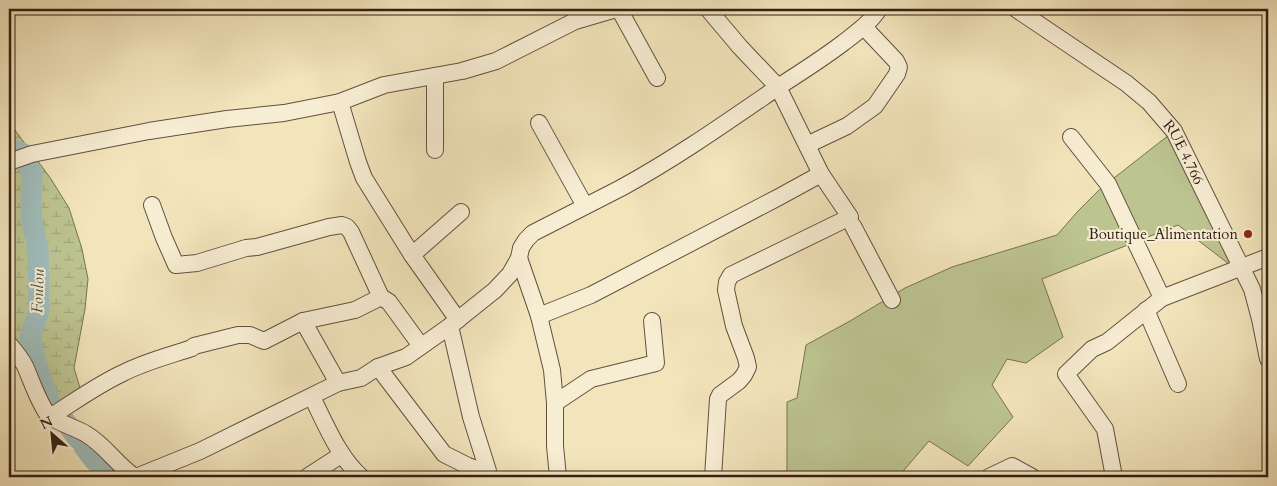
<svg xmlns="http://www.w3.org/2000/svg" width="1277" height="486" viewBox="0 0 1277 486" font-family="Cardo,serif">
  <defs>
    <pattern id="wetland-marsh" width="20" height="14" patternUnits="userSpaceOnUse" patternTransform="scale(1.25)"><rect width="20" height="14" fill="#bcc490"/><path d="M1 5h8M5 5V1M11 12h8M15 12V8" fill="none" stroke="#a2a87b"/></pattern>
  </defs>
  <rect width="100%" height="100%" fill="#f2e4bb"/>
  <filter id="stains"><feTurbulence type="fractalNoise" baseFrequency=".004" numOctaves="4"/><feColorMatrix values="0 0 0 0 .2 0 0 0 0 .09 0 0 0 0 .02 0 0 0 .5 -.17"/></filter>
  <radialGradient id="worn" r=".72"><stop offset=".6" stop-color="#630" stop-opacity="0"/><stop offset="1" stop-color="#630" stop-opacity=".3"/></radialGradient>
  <path fill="#bcc490" stroke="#787252" d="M1174,131L1246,277L1178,225L1042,279L1063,337L1026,363L1007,359L992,385L1013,417L968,466L929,441L898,477H782L787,470V402L797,398L806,345L850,321L905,288L952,267L1057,235L1078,211L1100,189Z"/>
  <path fill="url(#wetland-marsh)" stroke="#787252" d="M9,122L51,179L69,208L82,249L88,279L85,309L74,368L80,388L50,417L9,344V230L11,225Z"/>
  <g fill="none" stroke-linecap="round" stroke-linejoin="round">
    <path stroke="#9fbcba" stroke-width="21" d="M9,150L22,153L32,174L31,216L38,250L39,311L30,337L38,370L52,409L58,412L94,460L114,477"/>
    <defs>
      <g id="minor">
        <path d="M619,9L657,78"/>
        <path d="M708,9L740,47L778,87C800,73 822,59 843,43C856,33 870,23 879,9"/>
        <path id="s1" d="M1016,9L1126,83L1149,102L1174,131L1252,289L1260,319L1268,359"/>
        <path d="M340,102L358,162L364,178L412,255L458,320"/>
        <path d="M539,123L585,206"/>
        <path d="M1071,137L1108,184L1162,298"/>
        <path d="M807,145L847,126L875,106L897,74L899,67L896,61L864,27"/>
        <path d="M435,150V76"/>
        <path d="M9,162L32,154L149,131L227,119L284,113L340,102L384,85L462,71L496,61L575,21L616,9"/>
        <path d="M152,205L164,238L176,265L197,263L246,248L257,247L329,227L342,225L347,227L351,232L381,297"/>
        <path d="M853,226L892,300"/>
        <path d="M412,255L461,212"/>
        <path d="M519,258L539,316L552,370L555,403V446L558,477"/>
        <path d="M1146,310L1178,384"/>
        <path d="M539,316L591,295L779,197L821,174"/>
        <path d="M303,321L338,383"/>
        <path d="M9,344C15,351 21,358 25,366C32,382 38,401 48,415C55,422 77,428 86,434C105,445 117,465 135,477"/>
        <path d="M378,367L444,454L468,466L487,473L488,471L471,417L450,326"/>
        <path d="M312,397C326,425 338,456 361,477"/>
        <path d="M555,403L591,379L656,363L652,321"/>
        <path d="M50,417C74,402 97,385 123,373C144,362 168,356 192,348L194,346L238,335H250L264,341L303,321L355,310L381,297L389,302L421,346"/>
        <path d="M136,477L200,451L338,383L361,378L378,367L406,357L450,326L495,290L510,274L519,258L521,248L526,240L533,233C562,218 592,203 621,188C676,158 727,122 778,87L821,174L850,217L731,275L727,282L726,290L734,326L746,358L748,367L744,375L739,381L720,395L718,399L713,477"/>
        <path d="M307,477L341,455"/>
        <path d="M989,477L1012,466L1032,477"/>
        <path d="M1114,477L1105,429L1066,374L1092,349L1107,342L1162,298L1268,257"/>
      </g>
    </defs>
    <use href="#minor" stroke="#63513e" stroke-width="18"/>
    <use href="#minor" stroke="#f7edd3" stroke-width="16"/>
  </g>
  <circle fill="#8f2418" stroke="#f7edd3" stroke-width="2" cx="1248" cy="234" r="5"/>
  <g text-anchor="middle" stroke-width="4" stroke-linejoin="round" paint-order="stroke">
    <g font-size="15" fill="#332014" stroke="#f7edd3">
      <text dy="5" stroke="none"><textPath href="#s1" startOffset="224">RUE 4.766</textPath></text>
    </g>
    <g font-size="15" fill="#332014" stroke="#f7edd3" text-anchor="end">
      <text x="1238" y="239">Boutique_Alimentation</text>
    </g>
    <g font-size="16" font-style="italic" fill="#534f46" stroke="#f7edd3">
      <text transform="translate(37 291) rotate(-88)" y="6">Foulou</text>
    </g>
  </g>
  <rect width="1277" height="486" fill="none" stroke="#f2e4bb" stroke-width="30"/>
  <rect x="10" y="10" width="1257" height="466" fill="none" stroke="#332014" stroke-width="2.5"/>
  <rect x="15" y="15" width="1247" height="456" fill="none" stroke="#332014"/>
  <g transform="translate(52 434) rotate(333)" stroke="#f7edd3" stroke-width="4" paint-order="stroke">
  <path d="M0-4L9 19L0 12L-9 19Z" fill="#332014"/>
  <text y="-8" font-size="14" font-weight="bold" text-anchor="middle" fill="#332014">N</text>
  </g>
  <rect width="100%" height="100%" filter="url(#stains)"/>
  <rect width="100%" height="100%" fill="url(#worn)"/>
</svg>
